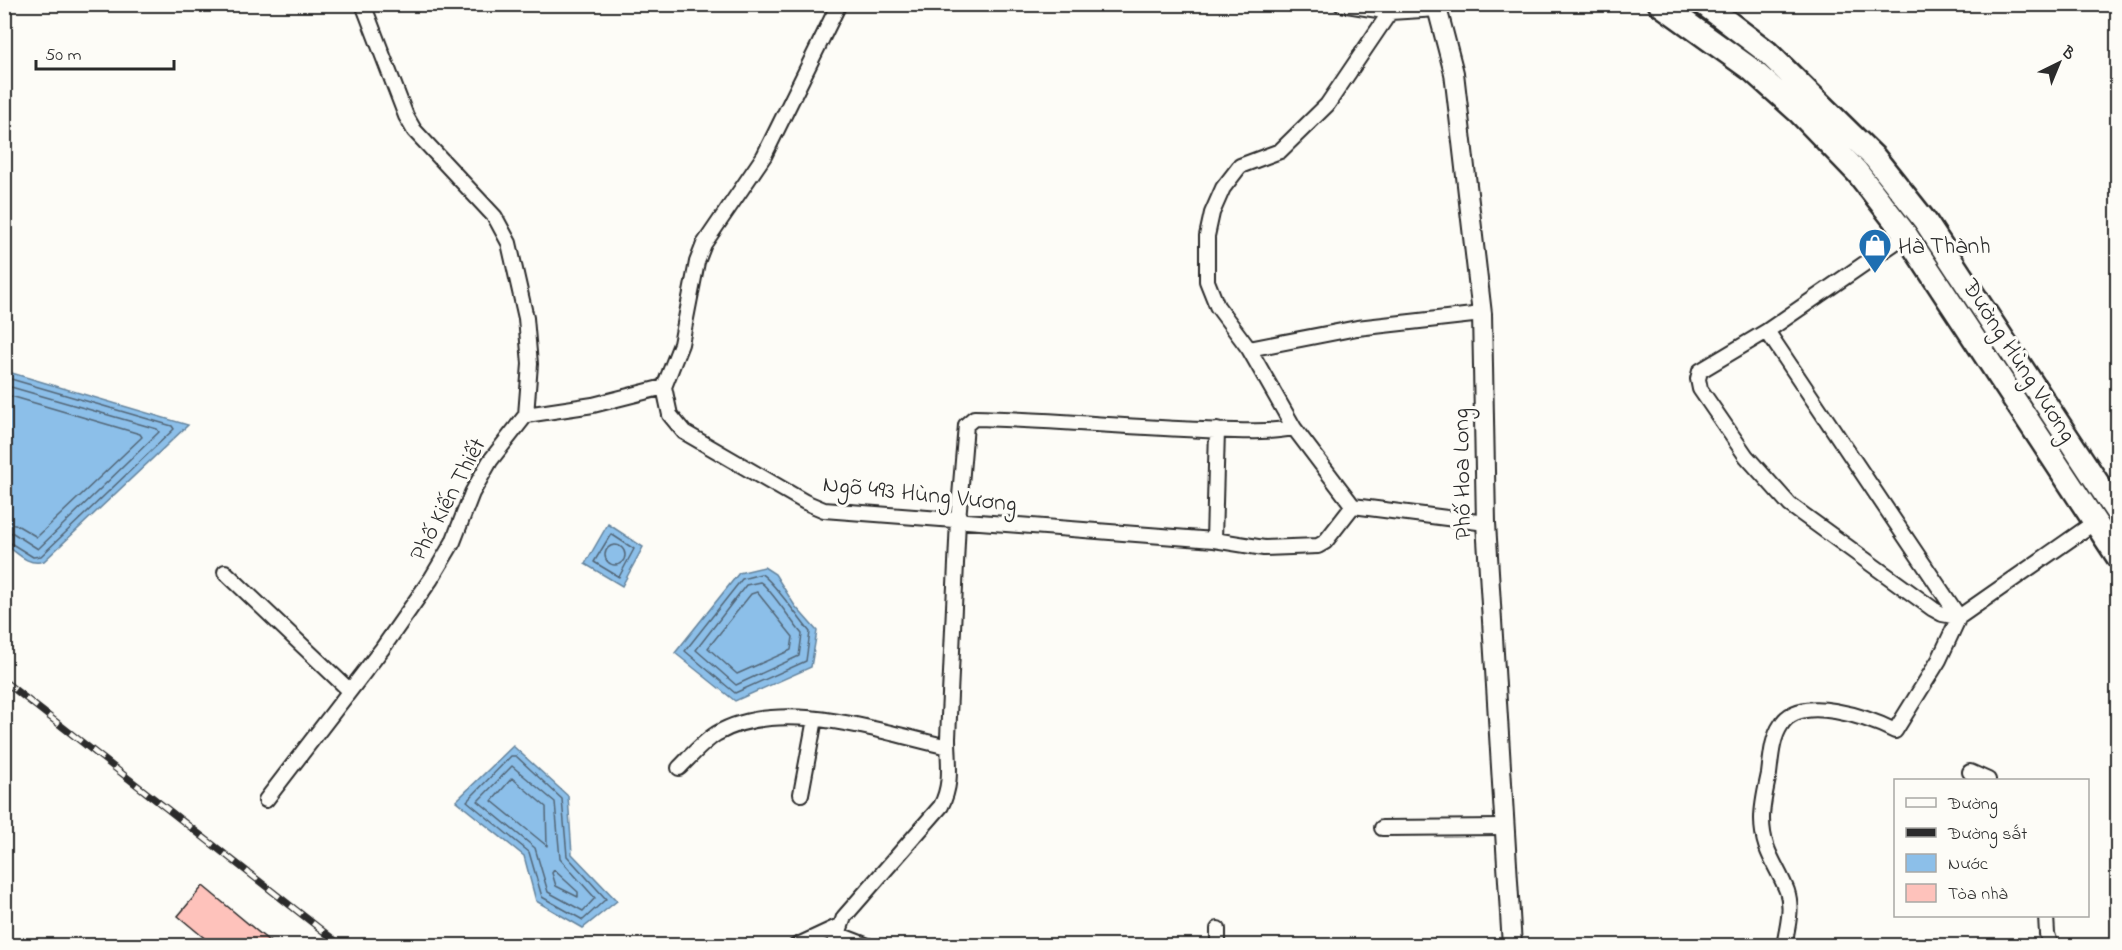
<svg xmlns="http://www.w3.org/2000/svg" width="2122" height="950" viewBox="0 0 2122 950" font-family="'Indie Flower',sans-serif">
  <rect width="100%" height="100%" fill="#fdfcf7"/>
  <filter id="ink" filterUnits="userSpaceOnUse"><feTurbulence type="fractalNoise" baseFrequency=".0167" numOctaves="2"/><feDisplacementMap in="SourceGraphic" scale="12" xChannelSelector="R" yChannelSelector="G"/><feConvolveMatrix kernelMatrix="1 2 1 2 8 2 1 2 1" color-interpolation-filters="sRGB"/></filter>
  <g filter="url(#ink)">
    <path fill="#8cbfe9" stroke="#65849d" stroke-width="1.5" d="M5,371L188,425L44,561C29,567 16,552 5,544Z
      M608,524L643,547L622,586L585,564Z
      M764,567L775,574L795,606L817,631L811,667L735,701L675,653L739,573Z
      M513,746L568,796L572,854L617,901L583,928L536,901L524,856L456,801Z"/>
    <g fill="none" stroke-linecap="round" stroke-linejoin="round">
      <path stroke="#526677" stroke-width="1.5" d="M4,377L172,426L174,429L41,556L33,557L4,539
        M4,385L157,429L159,432L38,549L13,533L4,532
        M4,394L140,434L142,437L37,537L15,524L4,523
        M611,534L634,549L619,577L594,562Z
        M605 555a10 10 0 1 1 20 0a10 10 0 1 1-20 0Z
        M761,574C771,578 800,620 810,632L806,661L735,693L685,651L742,579Z
        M760,582C768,585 793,624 802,634L799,656L736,685L696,650L746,585Z
        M757,592L793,637L791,650L737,674L708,648L751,594Z
        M511,756H516L562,799L567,856L606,899L583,920L542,897L529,852L467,801Z
        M512,766L555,802L560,859L595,898L583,911L548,892L535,848L478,801Z
        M512,778L546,807L547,846L492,801Z
        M554,870L578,892V897L556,886L552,873Z"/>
    </g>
    <path fill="#fec2bb" stroke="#2b2b2b" stroke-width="1.5" d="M203,886L275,946H214L178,916Z"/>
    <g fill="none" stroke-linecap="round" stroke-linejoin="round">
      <defs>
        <path id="minor" d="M839,4L764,156L704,244L697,262L681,344L664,387L670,415L684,432L805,502L824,510L1214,540L1264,548L1318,546L1325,542L1353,506
          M1341,4L1390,12
          M1438,9L1390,12L1327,105L1280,151L1240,166L1223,188L1212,213L1207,236V281L1217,306L1249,349L1294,428L1353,506L1486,523
          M1767,331L1700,371L1698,379L1700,389L1746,456L1790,505L1933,609L1942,614L1959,617L2095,522
          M1249,349L1357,328L1482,314
          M526,415L593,405L664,387
          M1214,540L1217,430
          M225,572L349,690
          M679,768C690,757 702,743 716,734C780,696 881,732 948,747
          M1970,772L1988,780
          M801,794L815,719
          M266,800L382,649L431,579L453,542L472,493L490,461L526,415L530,364L526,318L509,243L495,217L414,130L406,116L363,4
          M1382,828L1503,827
          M2046,916L2047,934L2051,946
          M1218,929V946
          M837,934L868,946
          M796,946L839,926
          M834,946L844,917L941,806C953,783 948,762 948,738L958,520L966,425L974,418C1050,420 1126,427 1203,430C1234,431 1264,433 1294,428
          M1784,946C1787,928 1793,909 1787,891C1777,865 1762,851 1762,819C1762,804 1766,788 1769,774C1771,758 1772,738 1781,725C1800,693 1869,718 1895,731L1939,660L1959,617L1767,331L1906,235"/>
        <path id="tertiary" d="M1436,4L1454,73L1482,314L1486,523L1512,946"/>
        <path id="primary" d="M1660,4L1752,70L1800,113L1857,172L1906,235L2118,557
          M1704,4L1767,52L1875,158L1925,221L2118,514"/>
      </defs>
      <use href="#minor" stroke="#2b2b2b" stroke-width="18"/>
      <use href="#tertiary" stroke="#2b2b2b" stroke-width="22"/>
      <use href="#primary" stroke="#2b2b2b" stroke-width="27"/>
      <use href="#minor" stroke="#fdfcf7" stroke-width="14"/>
      <use href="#tertiary" stroke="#fdfcf7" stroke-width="18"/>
      <use href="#primary" stroke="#fdfcf7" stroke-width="22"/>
      <defs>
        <path id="rail" d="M4,681L342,946"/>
      </defs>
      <use href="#rail" stroke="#2b2b2b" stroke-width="7"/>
      <use href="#rail" stroke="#fdfcf7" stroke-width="4.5" stroke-dasharray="14" stroke-linecap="butt"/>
    </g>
  </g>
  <defs>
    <symbol id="shop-pin" viewBox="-11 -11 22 30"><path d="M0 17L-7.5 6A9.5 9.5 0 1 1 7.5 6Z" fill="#1f6fb2" stroke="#fdfcf7"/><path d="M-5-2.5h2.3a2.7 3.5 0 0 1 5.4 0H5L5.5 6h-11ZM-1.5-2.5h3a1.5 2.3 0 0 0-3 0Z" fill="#fff"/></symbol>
  </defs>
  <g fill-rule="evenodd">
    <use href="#shop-pin" x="1856" y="226" width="38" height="52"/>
  </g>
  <g text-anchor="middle" stroke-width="6" stroke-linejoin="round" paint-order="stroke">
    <g font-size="24" fill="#2b2b2b" stroke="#fdfcf7" text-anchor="start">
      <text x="1898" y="253">Hà Thành</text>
    </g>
    <g font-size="24" fill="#2b2b2b" stroke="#fdfcf7">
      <text transform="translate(2020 360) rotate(57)" y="8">Đường Hùng Vương</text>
      <text transform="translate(1461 474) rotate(-91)" y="8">Phố Hoa Long</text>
      <text transform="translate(920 493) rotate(6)" y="8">Ngõ 493 Hùng Vương</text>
      <text transform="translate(447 499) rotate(-62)" y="8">Phố Kiến Thiết</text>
    </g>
  </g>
  <rect width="2122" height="950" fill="none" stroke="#fdfcf7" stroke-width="24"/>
  <rect x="12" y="12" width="2098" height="926" fill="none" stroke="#2b2b2b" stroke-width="2" filter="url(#ink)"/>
  <rect x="1894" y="779" width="195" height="138" fill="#fdfcf7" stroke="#a9a8a5" stroke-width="1.5"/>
  <rect x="1906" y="798" width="30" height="9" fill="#fdfcf7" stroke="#a9a8a5" stroke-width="1.5"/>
  <text x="1948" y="809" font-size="18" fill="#2b2b2b">Đường</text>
  <rect x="1906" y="828" width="30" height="9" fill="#2b2b2b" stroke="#a9a8a5" stroke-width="1.5"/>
  <text x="1948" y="839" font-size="18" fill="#2b2b2b">Đường sắt</text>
  <rect x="1906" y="854" width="30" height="18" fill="#8cbfe9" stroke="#a9a8a5" stroke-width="1.5"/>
  <text x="1948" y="869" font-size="18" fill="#2b2b2b">Nước</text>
  <rect x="1906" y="884" width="30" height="18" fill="#fec2bb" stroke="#a9a8a5" stroke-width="1.5"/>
  <text x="1948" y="899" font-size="18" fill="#2b2b2b">Tòa nhà</text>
  <g transform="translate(2059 63) rotate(43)" stroke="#fdfcf7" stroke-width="4.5" paint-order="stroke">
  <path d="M0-4.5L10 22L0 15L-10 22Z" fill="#2b2b2b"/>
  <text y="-9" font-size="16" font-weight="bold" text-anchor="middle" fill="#2b2b2b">B</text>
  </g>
  <path d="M36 60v9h138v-9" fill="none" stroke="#2b2b2b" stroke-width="3"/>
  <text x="45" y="60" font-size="18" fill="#2b2b2b" stroke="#fdfcf7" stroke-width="4.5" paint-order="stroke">50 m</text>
</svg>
